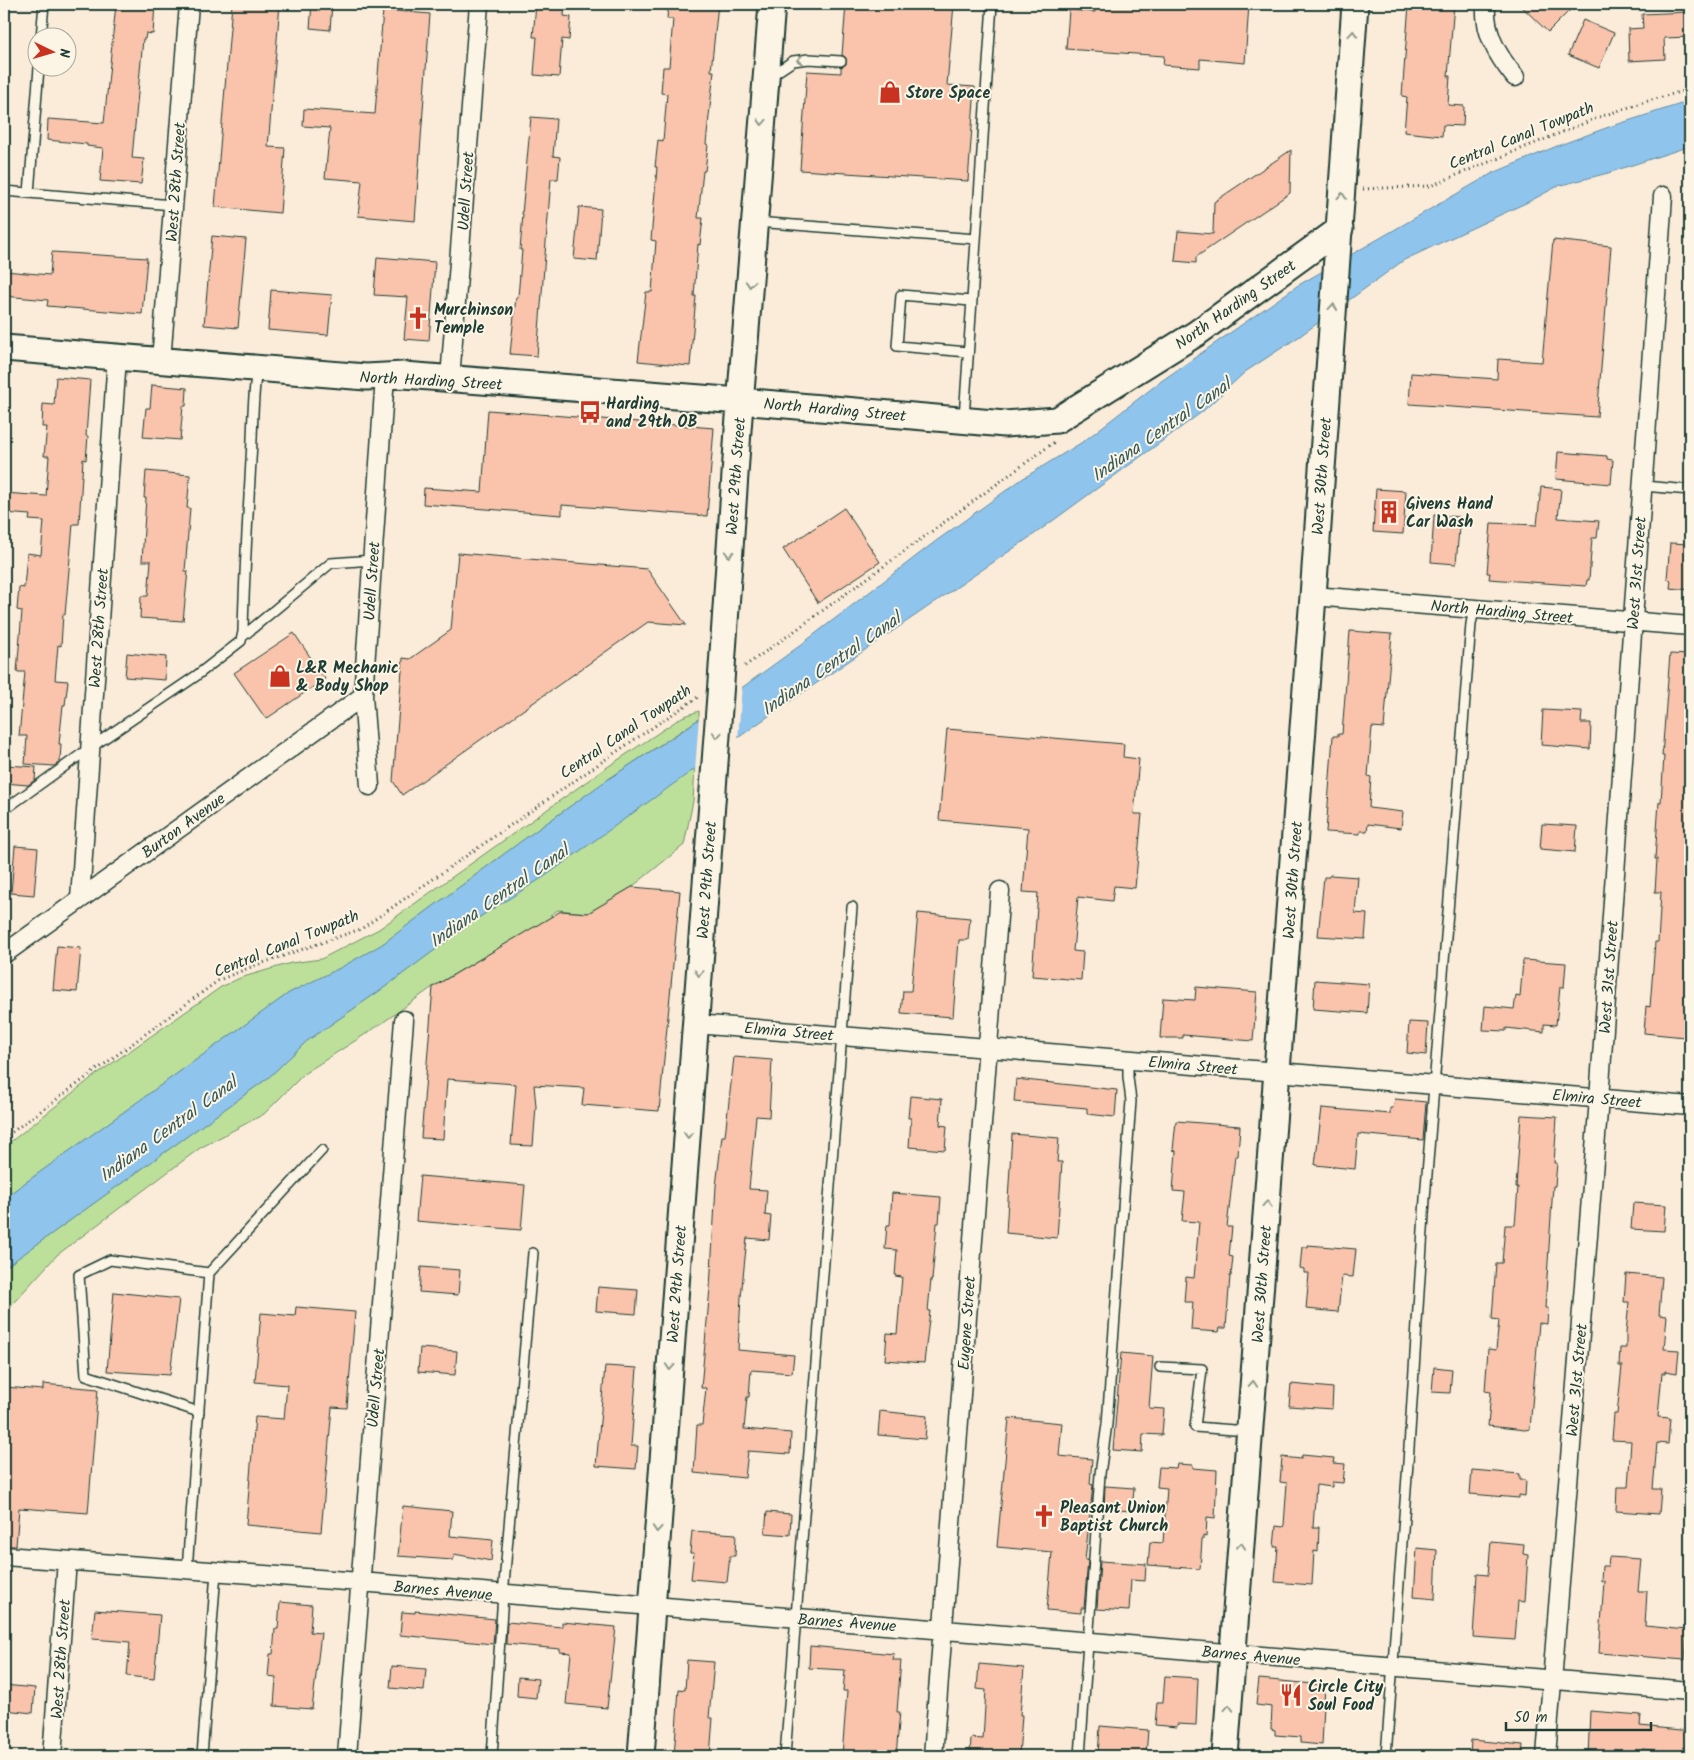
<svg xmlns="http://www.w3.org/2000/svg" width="1694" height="1760" viewBox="0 0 1694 1760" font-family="Kalam,sans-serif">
  <rect width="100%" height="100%" fill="#fbebd9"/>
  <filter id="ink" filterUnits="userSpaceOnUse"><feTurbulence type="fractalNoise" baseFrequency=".02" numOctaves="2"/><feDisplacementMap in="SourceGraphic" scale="10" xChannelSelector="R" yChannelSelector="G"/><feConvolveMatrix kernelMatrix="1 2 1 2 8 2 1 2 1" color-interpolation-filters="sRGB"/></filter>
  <g filter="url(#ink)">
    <path fill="#bce09a" stroke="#6e8e67" d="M699,711V719L607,780L527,837L381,945L340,968L289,993L4,1198V1147L94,1076L221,987L240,978L291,963L321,959L379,929L600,772L682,717Z
      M695,768L693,801L684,845L632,887L588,913L558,910L550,915L553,916L434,986L378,1026L305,1073L264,1114L200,1148L57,1255L4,1313V1268L268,1078L307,1041L385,987L478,918L545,876Z"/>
    <path fill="#8fc4ed" stroke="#628ea3" d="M1690,101V146L1608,173L1558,186L1530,201L1404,260L1300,336L1245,372L1202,412L1036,533L770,715L545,876L478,918L385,987L307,1041L268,1078L4,1268V1198L289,993L340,968L381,945L527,837L607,780L685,729L798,647L936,541L1022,479L1084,441L1160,382L1297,286L1491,174L1557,146L1606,128Z"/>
    <path fill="#fbebd9" d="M742,684L738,740L695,771L699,716Z"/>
    <path fill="#f9c4ab" stroke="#1f3d34" d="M116,4H155L153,34L146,33L145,39H143L132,158L144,159L141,184L100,181L103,148L87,146V144L47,140L48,119L104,123Z
      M232,4H280L268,147L285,148L280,213L215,207Z
      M312,4H332L330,30L310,28Z
      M536,4H565L564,16L571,17L569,40L562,39L559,77L534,75L537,37H533Z
      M668,4H718L711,71H714L706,144L708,145L705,171H703L698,218H703L700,245L698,244L694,296H696L690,366L638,361L646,292H652L656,241L651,240L657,167H655L658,140L663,141L667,94L661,93L663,67H669L673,19H667Z
      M846,4H954L947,85L975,87L968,181L800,170L807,71L841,73V67L846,64V58L842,55Z
      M1096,4H1249L1245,63L1200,59V68L1163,65L1164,56L1066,49L1069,10L1095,12Z
      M1409,4H1454L1448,76H1450L1448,105L1464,106L1463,126L1443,125L1442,136L1404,132L1407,97L1402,96Z
      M1519,4H1576L1548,32Z
      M383,10L430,14L415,221L358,216L362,181L325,178L330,128L303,126L304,109L375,114Z
      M1690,12V37L1664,38L1665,59L1629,61L1628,29L1643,28L1642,14Z
      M1583,20L1614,33L1599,68L1568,55Z
      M531,117L556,119L553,156L560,157L558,179H551L537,356L510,354L516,297H518L522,250H520L523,214H522Z
      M1291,150L1290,193L1196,257V263L1175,261L1178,231L1213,234L1214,202Z
      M579,207L601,209L597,261L574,259Z
      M212,236L246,239L238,328L204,325Z
      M1553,240L1611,246L1597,417L1409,404L1411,373L1497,379L1498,359L1542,362Z
      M52,252L147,258L142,314L47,306L48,300L4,296V271L50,275Z
      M377,257L435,262L429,341L404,339L408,297L374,295Z
      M271,290L332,295L328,335L268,330Z
      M56,377L90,380L86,436H88L86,460L83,459L79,524H73L65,615L63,614L61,646L58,645L55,680L68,681L65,705H63L59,744H61L60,762L54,766L25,764L27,736H19L25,672H17L22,611L17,610L19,587L24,588L27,553L41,555L44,521L29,520L30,515L4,513V493L46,496L49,456H44L47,427H42L43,404L54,405Z
      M152,385L187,388L186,406H183L180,440L143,437L146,408H150Z
      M488,410L714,428L707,516L562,505V515L423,504L424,488L482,492Z
      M1558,452L1607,456V459L1613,460L1611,484L1556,479Z
      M146,471L190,475L187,508H190L185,571H188L183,621L140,618L141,596H148L151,561H142L146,498H144Z
      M1541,487L1561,489L1558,518L1599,521L1597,538H1592L1589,580H1587L1586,586L1489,579L1490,573H1487L1491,523L1537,525Z
      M1376,489L1406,491L1403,534L1373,532Z
      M844,508L880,562L818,603L783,549Z
      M1434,515L1460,517L1456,564L1431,562Z
      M1670,543L1690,544V590L1670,588L1671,580L1667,579Z
      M458,553L647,569L686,625L648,622L402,795L393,781L403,658L410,659L451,630Z
      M1350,631L1392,634L1384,728L1372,727L1368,776L1371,777L1369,808L1403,812L1401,828L1368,824L1367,831H1360V834L1326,832L1333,736H1338V734H1342Z
      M294,633L325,679L266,719L234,673Z
      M127,653L166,657L165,680L125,677Z
      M1670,654L1690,655V870L1687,911H1690L1687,974H1690V1001H1688L1685,1037L1644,1033L1646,1006L1650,1007L1655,942H1658L1661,892H1655L1657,859H1655L1659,802H1661L1664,756H1662Z
      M1543,710L1582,712L1581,723H1591L1590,749L1541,745Z
      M947,729L1124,744L1123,757L1139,759L1134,814H1142L1135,888L1114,886L1112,901L1078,897L1073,951L1083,952L1081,980L1032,976L1038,893L1023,892L1028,828L939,820Z
      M6,765L36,767L35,780L28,785L4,783Z
      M1542,824L1577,826L1575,852L1540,849Z
      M15,846L38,848L34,895L11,893Z
      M1330,875L1358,877L1355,913L1367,914L1365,939L1318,936L1324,877H1329Z
      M632,887L680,891L659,1111L582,1105L584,1088L534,1085L536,1106L533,1146L511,1145L516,1084L447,1079L443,1139L421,1138L433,987L561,911L588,913Z
      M918,913L970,918L968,940H959L953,1017L901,1013L903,991H911Z
      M57,946L81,948L77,992L53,990Z
      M1523,960L1566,963L1564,987H1560L1556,1025L1544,1024V1032L1506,1028V1031L1483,1030L1485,1006L1514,1009L1516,996L1520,997Z
      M1315,980L1369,984L1367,1013L1313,1009Z
      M1196,987L1257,992L1253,1041L1183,1035V1038H1160L1163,998L1195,1000Z
      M1409,1022L1428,1023L1426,1055L1407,1053Z
      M734,1057L772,1060L769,1117L756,1116L749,1189L767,1190L765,1215L771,1216L769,1240L747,1238L741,1297L738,1350L794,1355L792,1373L751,1370L749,1397H747L744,1429L791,1433L790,1454L748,1451L745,1478L694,1473L697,1425H702L706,1388H701L710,1288L716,1186L722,1136H725Z
      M1016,1079L1117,1090L1115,1117L1087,1114V1108L1014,1102Z
      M910,1096L942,1099L940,1125L947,1126L945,1150L909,1147L911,1118H908Z
      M1395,1099L1426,1102L1423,1140L1358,1134L1355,1169L1315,1165L1322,1108L1390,1114V1108H1393Z
      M1521,1115L1557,1117L1554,1163H1557L1555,1186H1553L1545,1308H1548L1547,1324L1539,1323L1530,1429L1525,1430L1488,1426L1491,1392L1485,1391L1488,1349L1496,1350L1499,1320L1492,1319L1496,1263H1502L1505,1225H1515L1518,1187H1516Z
      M1176,1121L1240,1126L1238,1156H1235L1227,1227H1232L1229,1256L1233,1257L1231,1276H1230L1226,1328H1220L1219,1332L1191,1330L1193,1302H1184L1186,1277L1194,1278L1199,1222L1182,1221L1185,1192L1173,1191L1176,1151L1173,1150Z
      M1012,1134L1059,1138L1057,1162H1062L1057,1238L1006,1233Z
      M420,1176L525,1185L521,1230L416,1221Z
      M892,1193L941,1197L939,1223H937L932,1280L931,1279L928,1311H930L924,1363L885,1360L887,1333L897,1334L902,1277L895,1276L897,1250L885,1249L887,1225H890Z
      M1633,1203L1666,1205L1664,1231L1631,1229Z
      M1308,1245L1356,1249L1353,1277L1342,1276L1338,1312L1306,1309L1309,1273H1304V1269L1300,1268L1302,1247H1308Z
      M421,1267L460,1270L458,1295L419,1292Z
      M1626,1274L1662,1277L1659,1315L1667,1316L1664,1349L1679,1350L1677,1373L1665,1371V1373H1662L1658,1417L1670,1418L1668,1444L1657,1443L1653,1489H1661L1659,1514L1616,1511L1617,1487H1628L1631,1441L1612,1440L1614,1414H1617L1622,1366H1619L1620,1348H1626V1333L1629,1302H1624Z
      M598,1287L638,1290L636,1314L596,1311Z
      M114,1292L179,1299L170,1375L107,1371Z
      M296,1307L355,1312L347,1408L332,1407L321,1532L246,1525L255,1417L284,1419L287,1385L255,1382L261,1313L295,1316Z
      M420,1348L457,1351L455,1375L418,1372Z
      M1121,1353L1153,1356L1149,1408L1164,1409L1162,1435L1143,1434L1142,1452L1113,1450Z
      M605,1366L637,1368L631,1446H638L636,1469L596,1466Z
      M1434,1367L1452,1369L1450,1393L1432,1392Z
      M43,1384L98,1389L88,1513L19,1508L16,1546H4V1387L43,1390Z
      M1291,1384L1333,1388L1332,1409L1289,1406Z
      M880,1411L927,1416L925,1439L878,1435Z
      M1009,1418L1062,1423L1059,1456L1092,1459L1090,1484L1093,1485L1085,1560H1088L1084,1608H1081V1613L1047,1610L1052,1552L997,1547Z
      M1302,1455L1334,1458L1333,1463L1345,1464L1343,1483L1332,1482V1487L1316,1485L1313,1527H1319L1318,1552L1314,1551L1312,1585L1275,1582L1278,1547H1274L1276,1526L1283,1527L1284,1525L1287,1483L1280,1482L1282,1457L1301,1459Z
      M1177,1464L1193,1465V1468L1217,1470L1215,1518L1207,1517L1206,1537L1203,1536V1540H1202L1200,1569L1148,1565L1150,1542L1163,1543L1167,1488L1157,1487L1159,1467L1176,1468Z
      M1472,1470L1520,1474V1480H1526L1525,1496L1519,1495V1498L1470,1494Z
      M1105,1486L1134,1488L1132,1511L1104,1509Z
      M403,1506L452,1511L450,1536L493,1540L491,1561L454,1554L453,1560L398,1556Z
      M767,1512L791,1514L790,1535L765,1533Z
      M692,1531L736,1534L735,1556H730L727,1582L691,1579L694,1553H690Z
      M1491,1541L1524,1544L1523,1554L1528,1555L1525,1602L1518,1601L1515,1640L1473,1637L1477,1574L1488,1575Z
      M1417,1548L1437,1550L1435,1599L1414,1597Z
      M1609,1557L1641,1559L1638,1591H1647L1645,1626L1687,1630L1685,1660L1599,1653L1604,1581H1601L1602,1566H1608Z
      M1100,1561L1146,1564L1145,1581L1131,1580L1129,1611L1097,1609Z
      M280,1602L312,1605L310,1632L321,1633L312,1709L274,1706L276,1678L268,1677L270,1654H273L275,1629H278Z
      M95,1610L160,1615L154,1679L127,1676L130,1642L92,1639Z
      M415,1611L495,1619L493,1644L400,1635L402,1612L415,1613Z
      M507,1622L562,1627V1622L616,1627L607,1708L566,1704L571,1653L560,1652V1649L506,1644Z
      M810,1646L894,1654L893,1660H901L897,1712H900L896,1756H842L847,1691H843L845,1670L809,1668Z
      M687,1660L714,1662L709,1718H713L710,1756H674L679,1689L685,1690Z
      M979,1664L1024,1668L1020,1715H1022L1019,1756H970L971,1738L983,1739L986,1690L977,1689Z
      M392,1666L426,1669L424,1691L390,1688Z
      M1165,1676L1198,1678L1196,1725L1177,1724V1727L1155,1725L1157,1702H1163Z
      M518,1677L538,1679L536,1698L517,1696Z
      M1259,1679L1325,1685L1322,1745L1301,1743V1737L1275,1735V1730L1271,1729L1272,1707L1256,1705Z
      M4,1685L35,1688L33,1713L4,1710Z
      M1590,1711L1641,1715L1640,1726L1690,1731V1753L1642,1749L1641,1756H1588Z
      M1100,1726L1148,1730L1146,1756H1098Z
      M1471,1740L1523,1745L1522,1756H1470Z"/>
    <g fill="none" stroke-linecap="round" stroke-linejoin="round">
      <defs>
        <path id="lane" d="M41,38L44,4
          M772,75L793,61L809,59L841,61
          M4,191L173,205
          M29,193L39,68
          M755,222L976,239
          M968,352L897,346L901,295L971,301
          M964,418L992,4
          M1643,486L1690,490
          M242,637L331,563L373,560
          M4,810L90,748L196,676L241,641L243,632C244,575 248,518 251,460C253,430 252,399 257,369
          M1160,1367L1202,1369L1195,1427L1247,1431
          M199,1412L86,1375L79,1275L110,1260L209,1273
          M187,1570L209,1273L322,1150
          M202,1756L216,1572
          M492,1756L503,1595L533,1253
          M785,1756L852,907
          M1080,1756L1100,1474L1107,1424L1131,1101L1128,1077V1059
          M1386,1756L1408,1463L1425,1199L1471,624L1474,609"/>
        <path id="street" d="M1486,4C1484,33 1497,55 1515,77
          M161,361L189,4
          M450,379L479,4
          M1313,596L1690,626
          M370,786L363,696L385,376
          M80,899L117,357
          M4,954L363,696
          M696,1024L1690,1106
          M4,1556L360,1582L1690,1691
          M52,1756L67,1561
          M347,1756L404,1020
          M933,1756L1000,891
          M1546,1756L1599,1099L1663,196"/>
        <path id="secondary" d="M4,348L366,377L404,375L740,401L1005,424L1057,420L1197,333L1340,229
          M641,1756L721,682L738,430L772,4
          M1225,1756L1313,596L1355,4"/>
      </defs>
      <use href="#lane" stroke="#1f3d34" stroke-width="12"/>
      <use href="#street" stroke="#1f3d34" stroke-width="21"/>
      <use href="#secondary" stroke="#1f3d34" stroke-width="29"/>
      <path stroke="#1f3d34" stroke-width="3" stroke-dasharray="1 4" stroke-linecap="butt" d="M1363,189L1430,186L1602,116L1648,101L1690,89
        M745,666L789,635L1056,441
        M4,1138L219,980L251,967L361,929L616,752L698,697"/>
      <use href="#lane" stroke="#fcf5e5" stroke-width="9"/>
      <use href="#street" stroke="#fcf5e5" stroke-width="18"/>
      <use href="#secondary" stroke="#fcf5e5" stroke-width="25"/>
    </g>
    <defs><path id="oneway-chevron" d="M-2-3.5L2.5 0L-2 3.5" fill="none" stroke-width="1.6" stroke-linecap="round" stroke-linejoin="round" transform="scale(1.25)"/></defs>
    <g stroke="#8e998c">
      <use href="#oneway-chevron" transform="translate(1353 34) rotate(-86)"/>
      <use href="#oneway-chevron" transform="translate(800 60) rotate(173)"/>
      <use href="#oneway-chevron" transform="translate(762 122) rotate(94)"/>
      <use href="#oneway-chevron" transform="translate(1342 196) rotate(-86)"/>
      <use href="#oneway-chevron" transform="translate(750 284) rotate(94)"/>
      <use href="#oneway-chevron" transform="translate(1333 307) rotate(-85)"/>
      <use href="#oneway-chevron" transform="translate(729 554) rotate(94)"/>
      <use href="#oneway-chevron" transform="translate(717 735) rotate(94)"/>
      <use href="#oneway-chevron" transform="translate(699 973) rotate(94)"/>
      <use href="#oneway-chevron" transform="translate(688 1135) rotate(94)"/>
      <use href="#oneway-chevron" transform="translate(1267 1204) rotate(-86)"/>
      <use href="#oneway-chevron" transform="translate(670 1367) rotate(94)"/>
      <use href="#oneway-chevron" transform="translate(1253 1384) rotate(-86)"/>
      <use href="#oneway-chevron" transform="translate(657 1529) rotate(94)"/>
      <use href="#oneway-chevron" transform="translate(1241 1546) rotate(-86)"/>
      <use href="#oneway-chevron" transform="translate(1229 1708) rotate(-86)"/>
    </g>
  </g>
  <defs>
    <symbol id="shop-bare" viewBox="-9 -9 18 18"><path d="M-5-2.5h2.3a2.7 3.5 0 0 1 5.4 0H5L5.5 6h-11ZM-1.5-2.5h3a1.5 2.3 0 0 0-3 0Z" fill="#c8321e" stroke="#fcf5e5" stroke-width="2.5" paint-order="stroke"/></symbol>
    <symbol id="church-bare" viewBox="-9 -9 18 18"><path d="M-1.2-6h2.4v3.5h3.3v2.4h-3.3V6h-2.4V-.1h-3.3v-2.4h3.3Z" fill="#c8321e" stroke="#fcf5e5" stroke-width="2.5" paint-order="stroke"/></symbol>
    <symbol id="bus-bare" viewBox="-9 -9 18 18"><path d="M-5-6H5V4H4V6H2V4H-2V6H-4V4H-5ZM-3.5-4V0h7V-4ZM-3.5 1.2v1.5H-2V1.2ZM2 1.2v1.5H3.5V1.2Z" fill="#c8321e" stroke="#fcf5e5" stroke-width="2.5" paint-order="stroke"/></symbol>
    <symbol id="building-bare" viewBox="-9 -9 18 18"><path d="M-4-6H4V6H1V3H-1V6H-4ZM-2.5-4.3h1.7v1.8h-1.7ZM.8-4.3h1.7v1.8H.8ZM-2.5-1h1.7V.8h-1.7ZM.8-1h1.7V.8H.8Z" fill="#c8321e" stroke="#fcf5e5" stroke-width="2.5" paint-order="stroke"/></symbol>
    <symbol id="restaurant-bare" viewBox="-9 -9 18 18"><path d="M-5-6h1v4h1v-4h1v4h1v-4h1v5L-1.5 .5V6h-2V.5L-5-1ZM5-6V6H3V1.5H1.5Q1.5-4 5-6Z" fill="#c8321e" stroke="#fcf5e5" stroke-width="2.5" paint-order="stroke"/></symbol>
  </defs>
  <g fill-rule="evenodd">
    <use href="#shop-bare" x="874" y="76" width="32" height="32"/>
    <use href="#church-bare" x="402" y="302" width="32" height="32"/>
    <use href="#bus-bare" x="574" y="396" width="32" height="32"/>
    <use href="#building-bare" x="1373" y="496" width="32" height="32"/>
    <use href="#shop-bare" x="264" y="660" width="32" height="32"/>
    <use href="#church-bare" x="1028" y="1500" width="32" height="32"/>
    <use href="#restaurant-bare" x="1275" y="1679" width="32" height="32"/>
  </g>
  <g text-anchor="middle" stroke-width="4" stroke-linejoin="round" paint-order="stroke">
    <g font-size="16" font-weight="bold" fill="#1f3d34" stroke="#fcf5e5" text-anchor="start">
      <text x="906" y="98">Store Space</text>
      <text x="434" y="315">Murchinson<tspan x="434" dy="18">Temple</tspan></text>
      <text x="606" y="409">Harding<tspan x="606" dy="18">and 29th OB</tspan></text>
      <text x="1406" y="509">Givens Hand<tspan x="1406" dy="18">Car Wash</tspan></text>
      <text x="296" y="673">L&amp;R Mechanic<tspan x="296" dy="18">&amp; Body Shop</tspan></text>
      <text x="1060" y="1513">Pleasant Union<tspan x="1060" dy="18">Baptist Church</tspan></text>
      <text x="1308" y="1692">Circle City<tspan x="1308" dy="18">Soul Food</tspan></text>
    </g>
    <g font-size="16" fill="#1f3d34" stroke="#fcf5e5">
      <text transform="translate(1521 135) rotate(-22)" y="6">Central Canal Towpath</text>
      <text transform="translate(175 182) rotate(-86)" y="6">West 28th Street</text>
      <text transform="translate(465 191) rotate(-86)" y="6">Udell Street</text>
      <text transform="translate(1235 304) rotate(-35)" y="6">North Harding Street</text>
      <text transform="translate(431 380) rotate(3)" y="6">North Harding Street</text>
      <text transform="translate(835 409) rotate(5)" y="6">North Harding Street</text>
      <text transform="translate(735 476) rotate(-86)" y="6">West 29th Street</text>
      <text transform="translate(1321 476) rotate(-86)" y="6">West 30th Street</text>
      <text transform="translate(1636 573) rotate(-86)" y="6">West 31st Street</text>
      <text transform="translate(371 581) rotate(-86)" y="6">Udell Street</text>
      <text transform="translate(1502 611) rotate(5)" y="6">North Harding Street</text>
      <text transform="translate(98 628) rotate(-86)" y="6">West 28th Street</text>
      <text transform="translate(625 731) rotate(-34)" y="6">Central Canal Towpath</text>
      <text transform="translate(183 825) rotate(-36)" y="6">Burton Avenue</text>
      <text transform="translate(706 880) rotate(-86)" y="6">West 29th Street</text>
      <text transform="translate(1292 880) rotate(-86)" y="6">West 30th Street</text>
      <text transform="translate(286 943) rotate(-22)" y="6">Central Canal Towpath</text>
      <text transform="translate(1608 977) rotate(-86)" y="6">West 31st Street</text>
      <text transform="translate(789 1031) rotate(5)" y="6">Elmira Street</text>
      <text transform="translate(1193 1065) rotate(5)" y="6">Elmira Street</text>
      <text transform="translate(1597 1098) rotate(5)" y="6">Elmira Street</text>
      <text transform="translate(676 1284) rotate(-86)" y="6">West 29th Street</text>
      <text transform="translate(1261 1284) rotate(-86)" y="6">West 30th Street</text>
      <text transform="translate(966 1323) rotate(-86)" y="6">Eugene Street</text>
      <text transform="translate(1576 1380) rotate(-85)" y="6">West 31st Street</text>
      <text transform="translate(375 1388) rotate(-85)" y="6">Udell Street</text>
      <text transform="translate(443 1590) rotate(5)" y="6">Barnes Avenue</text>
      <text transform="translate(847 1622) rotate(4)" y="6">Barnes Avenue</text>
      <text transform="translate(1251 1655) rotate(5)" y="6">Barnes Avenue</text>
      <text transform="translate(60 1659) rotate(-86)" y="6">West 28th Street</text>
    </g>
    <g font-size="18" font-style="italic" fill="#355859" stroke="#fcf5e5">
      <text transform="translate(1161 430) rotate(-35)" y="6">Indiana Central Canal</text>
      <text transform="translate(831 664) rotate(-35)" y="6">Indiana Central Canal</text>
      <text transform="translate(499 896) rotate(-35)" y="6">Indiana Central Canal</text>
      <text transform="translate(168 1129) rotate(-36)" y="6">Indiana Central Canal</text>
    </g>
  </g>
  <rect width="1694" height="1760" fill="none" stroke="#fcf5e5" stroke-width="20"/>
  <rect x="10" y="10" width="1674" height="1740" fill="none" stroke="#1f3d34" stroke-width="2" filter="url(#ink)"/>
  <g transform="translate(52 52) rotate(95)"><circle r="24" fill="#fcf5e5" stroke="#a4ab9e"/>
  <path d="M0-4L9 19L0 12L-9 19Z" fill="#c8321e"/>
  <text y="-8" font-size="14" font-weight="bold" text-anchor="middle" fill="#1f3d34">N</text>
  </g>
  <path d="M1506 1722v8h145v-8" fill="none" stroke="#1f3d34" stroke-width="2.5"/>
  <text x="1514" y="1722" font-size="15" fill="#1f3d34" stroke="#fcf5e5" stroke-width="4" paint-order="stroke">50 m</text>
</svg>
